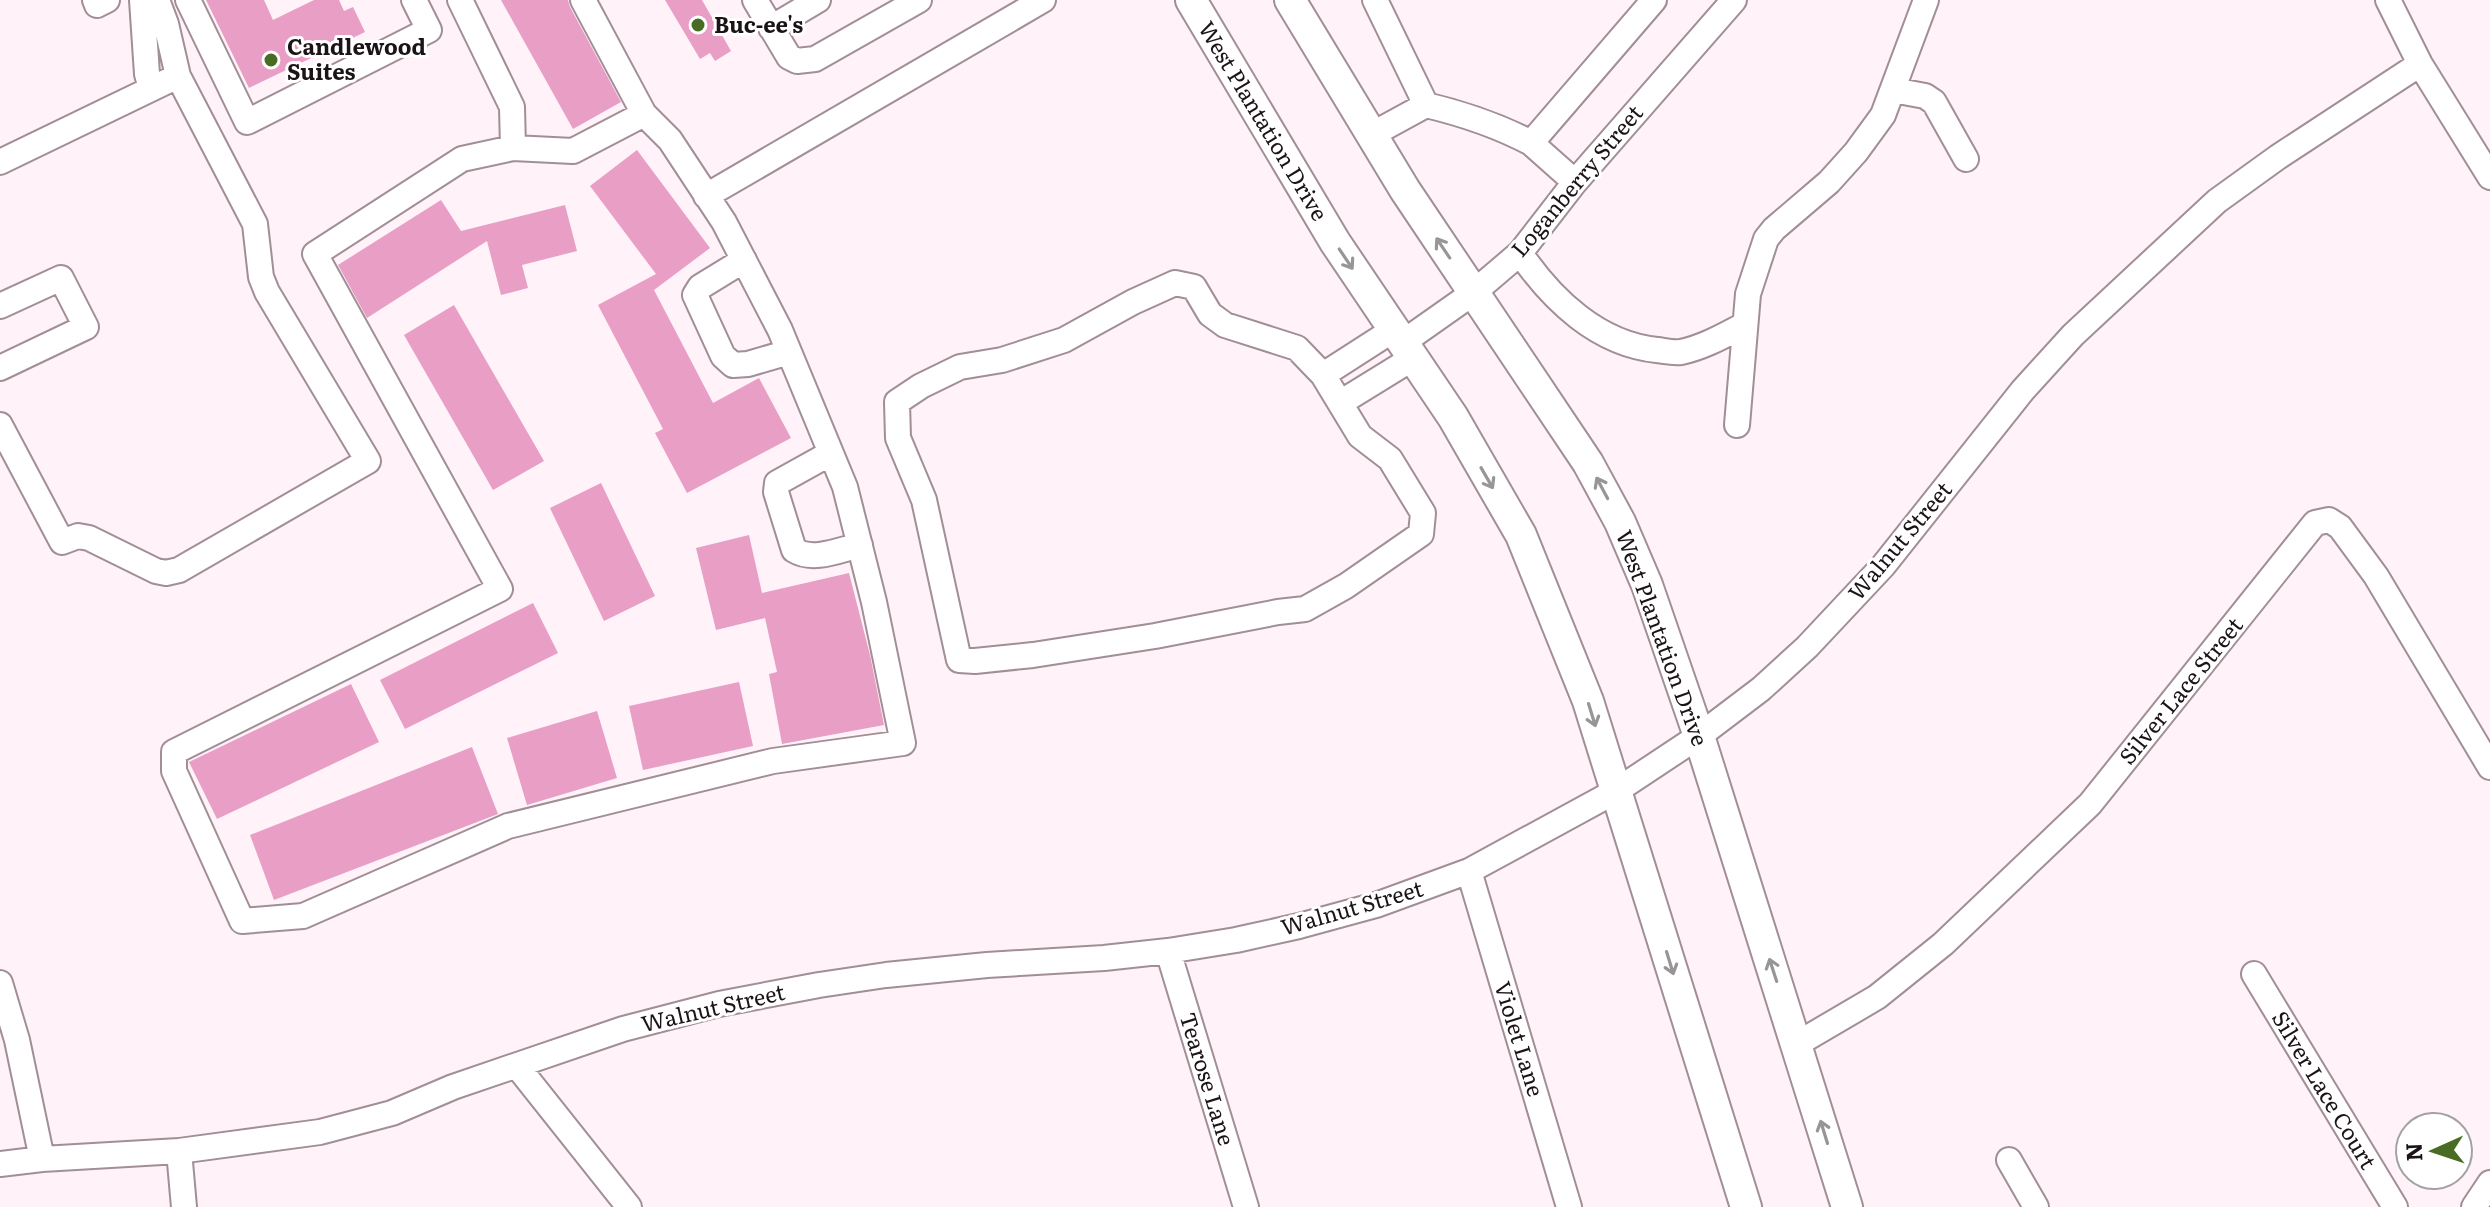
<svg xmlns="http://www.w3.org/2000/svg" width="2490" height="1207" viewBox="0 0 2490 1207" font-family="Literata,serif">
  <rect width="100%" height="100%" fill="#fff2f8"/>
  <path fill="#e89ec5" d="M206,0H264L273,20L314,0H339L344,11L353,7L365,32L249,88Z
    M501,0H568L570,7L621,102L573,129Z
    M665,0H702L731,51L715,61L710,53L700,59Z
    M637,150L710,248L654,290L713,403L759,378L791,438L687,493L655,433L663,429L598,305L656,274L590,186Z
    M441,200L461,231L565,205L577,251L522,265L528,288L501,295L487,241L367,318L338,265Z
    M454,305L544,461L493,490L404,335Z
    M601,483L655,596L604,621L550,508Z
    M749,535L762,593L849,573L870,655L884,725L782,744L769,674L777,672L765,618L716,630L696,548Z
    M533,603L558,653L405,729L380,680Z
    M739,682L753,746L643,770L629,706Z
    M351,684L379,742L217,819L189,762Z
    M597,711L617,778L527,805L507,738Z
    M472,747L498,814L274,900L250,835Z"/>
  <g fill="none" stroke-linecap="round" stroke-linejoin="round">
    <defs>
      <path id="minor" d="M95,0L97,5L107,0
        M142,0L147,74L151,89
        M188,0L247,122L429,30L414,0
        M460,0L512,107L513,148
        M583,0L644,114L670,140L724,222L780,330L845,487L874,602L903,743L773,761L508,826L303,916L242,921L174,771V752L500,589L315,254L462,159L513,148L573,151L644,114
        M755,0L789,57L797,61L815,59L919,0
        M2388,0L2420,64L2490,177
        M771,28L818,0
        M1893,90L1925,96L1934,102L1966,159
        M1426,105C1464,114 1497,125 1531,143
        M1371,135L1426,105L1375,0
        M0,162L178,76
        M1575,182L1531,143L1654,0
        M706,196L1043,0
        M1520,253C1552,300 1598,344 1657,350C1665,351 1673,353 1681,352C1704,347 1723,336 1744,325
        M744,260L700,287L695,295L723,356L733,365L748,364L789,352
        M0,306L61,278L86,327L0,368
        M1402,343L1473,293L1520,253L1575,182L1734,0
        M1323,375L1360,436L1390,459L1423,513L1421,534L1346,586L1305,609L1278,612L1155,636L1033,655L975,661L959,660L924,500L898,438L897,402L921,386L960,367L1002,360L1064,340L1133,302L1175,283L1194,287L1210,314L1225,325L1297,348L1323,375L1393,330
        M1340,403L1413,358
        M0,425L62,542L78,536L89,538L156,571L166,573L179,570L368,461L267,292L261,277L255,224L178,76L166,24L157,0
        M1737,425L1748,294L1766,239L1774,229L1829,182L1856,152L1883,115L1926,0
        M831,453L777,483L776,492L794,550C813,562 839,550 860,545
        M1469,871L1569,1207
        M1168,951L1246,1207
        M2254,974L2395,1207
        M0,983L17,1040L42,1159
        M1797,1044L1877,997L1943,944L2090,804L2315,523L2329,520L2340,527L2376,576L2490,767
        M517,1066L629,1207
        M179,1151L184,1207
        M2009,1160L2036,1207
        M0,1164L42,1159L179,1151L320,1132L392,1113L453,1087L623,1029L719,1004L819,985L886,975L987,965L1104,958L1168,951L1236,940L1299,926L1376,905L1469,871L1616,791L1699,736L1761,689L1807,647L1883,566L2023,390L2073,335L2217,201L2278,157L2420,64
        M2474,1207L2490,1183"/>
      <path id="major" d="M1191,0L1335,242L1453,417L1521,535L1588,701L1746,1207
        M1290,0L1405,190L1588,463L1620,522L1647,585L1699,736L1847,1207"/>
    </defs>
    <use href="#minor" stroke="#a18e97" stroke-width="28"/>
    <use href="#major" stroke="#a18e97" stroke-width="34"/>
    <use href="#minor" stroke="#fff" stroke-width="24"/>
    <use href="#major" stroke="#fff" stroke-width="30"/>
  </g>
  <defs><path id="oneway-shaft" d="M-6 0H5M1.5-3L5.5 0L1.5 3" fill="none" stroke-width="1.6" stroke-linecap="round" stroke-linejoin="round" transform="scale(2)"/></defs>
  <g stroke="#989597">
    <use href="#oneway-shaft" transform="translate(1443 248) rotate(-124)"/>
    <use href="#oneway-shaft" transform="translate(1346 259) rotate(56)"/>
    <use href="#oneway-shaft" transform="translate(1487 478) rotate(60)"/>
    <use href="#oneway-shaft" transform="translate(1602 488) rotate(-118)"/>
    <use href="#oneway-shaft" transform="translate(1592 715) rotate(73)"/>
    <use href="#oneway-shaft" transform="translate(1670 963) rotate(73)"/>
    <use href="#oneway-shaft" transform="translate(1773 970) rotate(-108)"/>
    <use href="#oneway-shaft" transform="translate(1824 1132) rotate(-107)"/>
  </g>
  <g fill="#496c24" stroke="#fff" stroke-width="3">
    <circle cx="698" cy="25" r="8"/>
    <circle cx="271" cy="60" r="8"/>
  </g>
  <g text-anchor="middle" stroke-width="6" stroke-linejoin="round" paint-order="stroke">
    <g font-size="22" font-weight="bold" fill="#1b1417" stroke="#fff" text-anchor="start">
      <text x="714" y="33">Buc-ee's</text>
      <text x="287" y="55">Candlewood<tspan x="287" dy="25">Suites</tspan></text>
    </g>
    <g font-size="22" fill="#1b1417" stroke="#fff">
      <text transform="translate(1263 121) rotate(59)" y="8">West Plantation Drive</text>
      <text transform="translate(1577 181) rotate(-50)" y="8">Loganberry Street</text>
      <text transform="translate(1900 541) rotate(-50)" y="8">Walnut Street</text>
      <text transform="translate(1662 638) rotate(70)" y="8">West Plantation Drive</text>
      <text transform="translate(2181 691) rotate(-51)" y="8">Silver Lace Street</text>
      <text transform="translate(1352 908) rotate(-16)" y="8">Walnut Street</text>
      <text transform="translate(713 1008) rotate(-13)" y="8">Walnut Street</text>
      <text transform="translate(1519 1039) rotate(73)" y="8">Violet Lane</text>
      <text transform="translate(1207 1079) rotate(73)" y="8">Tearose Lane</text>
      <text transform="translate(2324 1090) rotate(59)" y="8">Silver Lace Court</text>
    </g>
  </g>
  <g transform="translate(2434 1151) rotate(267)"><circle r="38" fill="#ffffff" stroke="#a4a1a2" stroke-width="2"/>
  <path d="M0-6L14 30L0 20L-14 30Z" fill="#496c24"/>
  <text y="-12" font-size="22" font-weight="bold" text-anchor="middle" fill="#1b1417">N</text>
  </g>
</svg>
